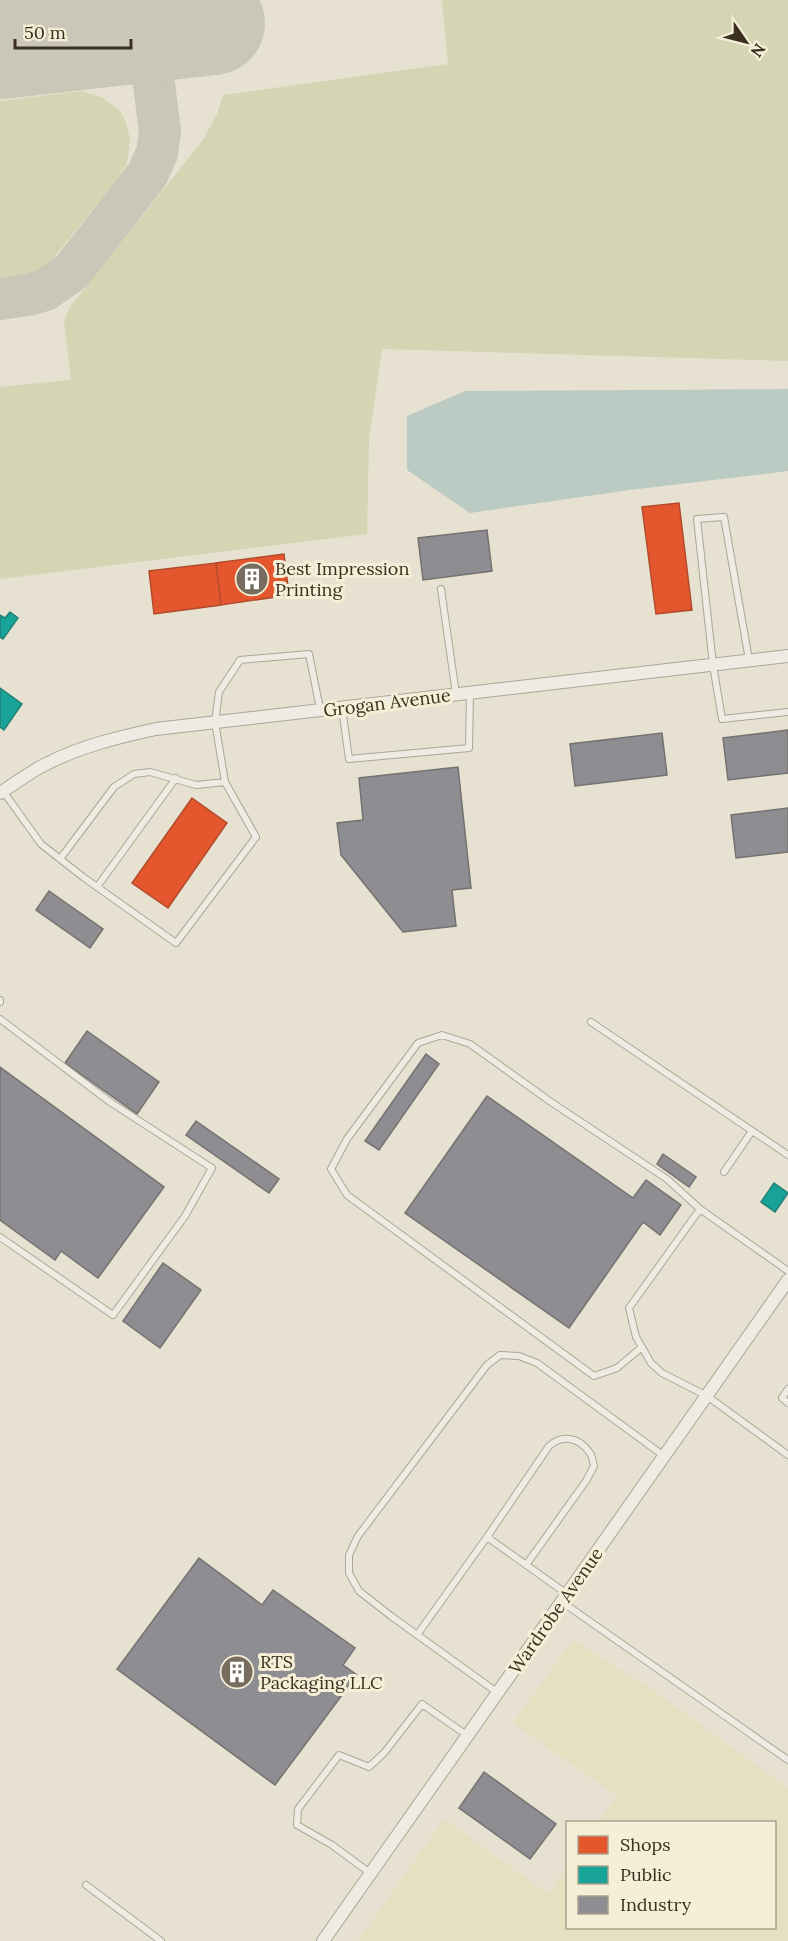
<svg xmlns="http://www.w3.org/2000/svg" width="788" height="1941" viewBox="0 0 788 1941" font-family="Lora,serif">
  <rect width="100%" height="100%" fill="#e6e1d0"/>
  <path fill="#e5e0c1" d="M573,1640L651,1689L788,1788V1941H358L444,1819L548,1894L567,1866L568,1928H774V1822H598L617,1796L513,1723Z"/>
  <path fill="#d3d5b3" d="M442,0H788V361L382,349L369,439L367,534L0,579V387L71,380L64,321L69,308L203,140L217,114L223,95L448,64Z
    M82,91L103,98L120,111L125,120L130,139L128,156L126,166L111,187L51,261C36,273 19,277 0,279V101Z"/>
  <path fill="#bbcbc3" d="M788,389V471L630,490L470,513L407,470V416L465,391Z"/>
  <path fill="#e4572e" stroke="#b14b2a" stroke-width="1.5" d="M679,503L692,610L656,614L642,507Z
    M284,554L289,595L221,605L216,563Z
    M216,563L221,605L154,614L149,571Z
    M192,798L227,823L168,908L132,883Z"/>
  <path fill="#17a398" stroke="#228074" stroke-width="1.5" d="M10,612L18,618L3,639L0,637V615L5,618Z
    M0,688L22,704L4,730L0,727Z
    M774,1183L788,1193L775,1212L761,1202Z"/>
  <path fill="#8d8d92" stroke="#747170" stroke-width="1.5" d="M487,530L492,571L423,580L418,538Z
    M788,730V773L728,780L723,738Z
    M662,733L667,775L575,786L570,744Z
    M458,767L471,888L452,890L456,926L403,932L341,855L337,823L363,820L359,778Z
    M788,808V852L736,858L731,815Z
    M49,891L103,929L90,948L36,910Z
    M87,1031L159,1082L137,1114L65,1063Z
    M426,1054L439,1064L379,1150L365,1141Z
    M0,1067L164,1187L98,1278L61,1251L55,1260L0,1220Z
    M487,1096L633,1198L646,1180L681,1205L660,1235L643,1222L569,1328L405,1213Z
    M196,1121L279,1179L269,1193L186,1135Z
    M663,1154L696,1177L689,1187L657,1164Z
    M163,1263L201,1290L160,1348L123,1321Z
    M199,1558L262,1605L273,1590L355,1648L343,1665L357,1675L275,1785L117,1669Z
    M484,1772L556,1824L530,1859L459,1808Z"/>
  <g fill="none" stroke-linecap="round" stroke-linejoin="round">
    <path stroke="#cac6b8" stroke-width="42" d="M0,299L28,295L45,290L72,271L147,175L157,153L160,131L147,30"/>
    <path stroke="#cac6b8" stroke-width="104" d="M0,47L213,23"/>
    <defs>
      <path id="service" d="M441,589L456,694
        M749,660L724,517L697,519L713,665L722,719L788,712
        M342,708L349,759L469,748L470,693
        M3,791L41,844L83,877L176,943L256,837L225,782L215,722L219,692L240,660L309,654L320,709
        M60,859L114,787L134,774L150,772L196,785L225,782
        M97,887L176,778
        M0,1000V1002
        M0,1019L110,1102L212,1168L185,1216L113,1315L0,1237
        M591,1022L788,1155
        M724,1172L752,1131
        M788,1271L700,1209L629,1308L636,1337L651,1363L662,1373L707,1396L788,1455
        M642,1347L617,1368L594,1376L347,1195L331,1169L347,1139L418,1043L442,1035L470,1044L551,1102L667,1179L700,1209
        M788,1389L782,1398L788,1403
        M487,1537L549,1446C562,1434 579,1437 590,1453C592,1456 593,1462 594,1466L586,1481L526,1565
        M562,1602L788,1760
        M417,1635L487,1537L567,1594
        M498,1693L391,1616L359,1591L349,1573V1555L358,1536L487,1365L500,1355L519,1356L537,1363L664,1456
        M370,1873L332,1845L297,1825L298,1809L339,1755L369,1767L384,1753L422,1704L468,1736
        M86,1885L161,1941"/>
      <path id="minor" d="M0,793C16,783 31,771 48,763C82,746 119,737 156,729L788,656
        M323,1941L788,1280"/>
    </defs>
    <use href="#service" stroke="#aba699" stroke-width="8"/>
    <use href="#minor" stroke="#aba699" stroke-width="14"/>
    <use href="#service" stroke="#eeebe2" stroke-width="6"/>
    <use href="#minor" stroke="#eeebe2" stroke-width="12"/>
  </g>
  <defs>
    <symbol id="building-disc" viewBox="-11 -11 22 22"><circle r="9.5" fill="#776d5e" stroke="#f5efd7"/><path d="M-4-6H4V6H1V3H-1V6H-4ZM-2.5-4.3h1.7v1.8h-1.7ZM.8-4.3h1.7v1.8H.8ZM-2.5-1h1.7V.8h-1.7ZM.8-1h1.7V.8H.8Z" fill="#fff"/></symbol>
  </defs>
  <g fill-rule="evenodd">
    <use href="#building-disc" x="233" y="560" width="38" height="38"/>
    <use href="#building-disc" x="218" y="1653" width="38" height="38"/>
  </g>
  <g text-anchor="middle" stroke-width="6" stroke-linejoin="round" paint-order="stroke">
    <g font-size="18" fill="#3b2f20" stroke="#f5efd7" text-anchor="start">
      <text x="275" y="575">Best Impression<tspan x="275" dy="21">Printing</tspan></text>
      <text x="260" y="1668">RTS<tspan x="260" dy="21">Packaging LLC</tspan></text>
    </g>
    <g font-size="18" fill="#3b2f20" stroke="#f5efd7">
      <text transform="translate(387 703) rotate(-7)" y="6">Grogan Avenue</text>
      <text transform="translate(556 1611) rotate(-55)" y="6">Wardrobe Avenue</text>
    </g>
  </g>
  <rect x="566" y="1821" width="210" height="108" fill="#f5efd7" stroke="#aba28e" stroke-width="1.5"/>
  <rect x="578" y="1836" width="30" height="18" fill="#e4572e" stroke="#aba28e" stroke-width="1.5"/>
  <text x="620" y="1851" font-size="18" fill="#3b2f20">Shops</text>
  <rect x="578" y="1866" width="30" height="18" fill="#17a398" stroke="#aba28e" stroke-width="1.5"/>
  <text x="620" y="1881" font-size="18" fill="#3b2f20">Public</text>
  <rect x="578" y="1896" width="30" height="18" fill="#8d8d92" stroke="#aba28e" stroke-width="1.5"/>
  <text x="620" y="1911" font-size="18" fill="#3b2f20">Industry</text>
  <g transform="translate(746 42) rotate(125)" stroke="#f5efd7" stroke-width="4.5" paint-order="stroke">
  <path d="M0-4.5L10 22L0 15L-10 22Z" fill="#3b2f20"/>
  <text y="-9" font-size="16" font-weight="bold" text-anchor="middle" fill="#3b2f20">N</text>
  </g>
  <path d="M15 39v9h116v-9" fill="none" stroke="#3b2f20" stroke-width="3"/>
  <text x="24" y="39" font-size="18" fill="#3b2f20" stroke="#f5efd7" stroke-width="4.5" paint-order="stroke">50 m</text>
</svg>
